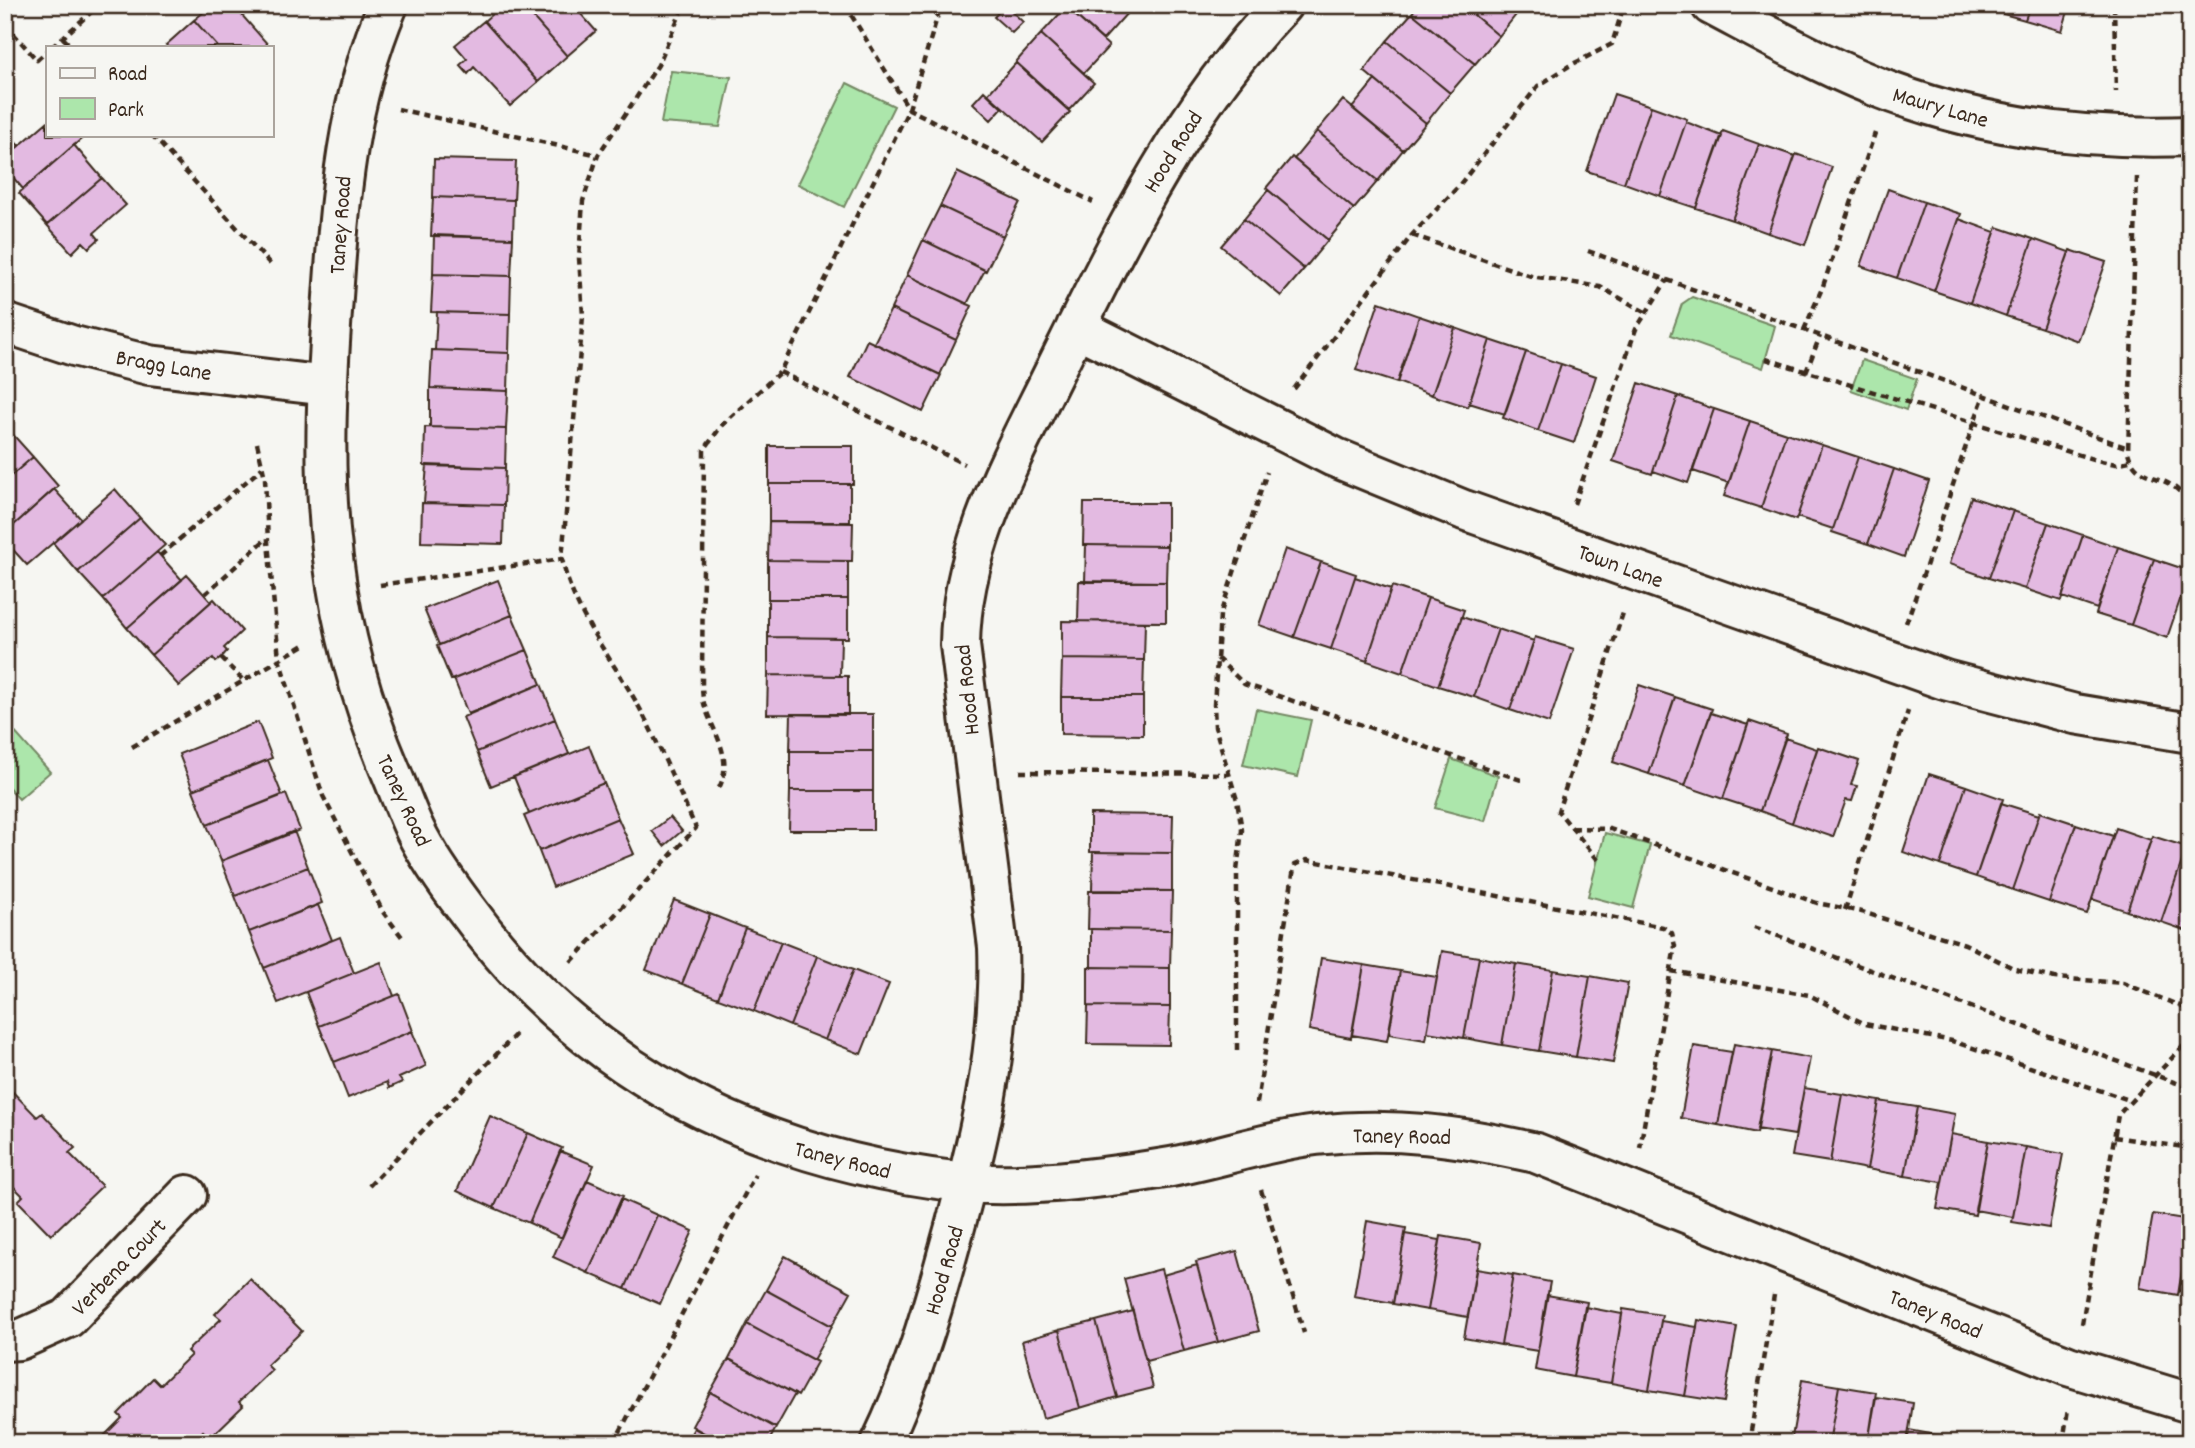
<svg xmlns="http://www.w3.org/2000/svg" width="2195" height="1448" viewBox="0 0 2195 1448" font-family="Dekko,sans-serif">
  <rect width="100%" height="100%" fill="#f6f6f2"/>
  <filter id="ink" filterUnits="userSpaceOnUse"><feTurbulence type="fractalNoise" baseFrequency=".0143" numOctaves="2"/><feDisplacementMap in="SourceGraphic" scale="14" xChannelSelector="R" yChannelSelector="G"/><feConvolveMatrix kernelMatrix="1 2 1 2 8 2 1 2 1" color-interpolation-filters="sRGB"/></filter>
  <g filter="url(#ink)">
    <path fill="#ace6ab" stroke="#748864" stroke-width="2" d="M671,71L731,77L720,127L661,123Z
      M847,83L894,106L844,207L798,184Z
      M1692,297L1775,326L1763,368L1671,335L1682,304Z
      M1862,360L1917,379L1906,410L1851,390Z
      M1256,709L1311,720L1298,777L1243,765Z
      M5,721L50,772L19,799L5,783Z
      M1451,759L1498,776L1485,821L1435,808Z
      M1605,833L1650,845L1633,908L1588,896Z"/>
    <path fill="#e3bae1" stroke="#3b2a1e" stroke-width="2" d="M212,5H233L270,47H218L194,20Z
      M502,5H522L567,56L538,82L484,21Z
      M522,5H573L596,31L567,56Z
      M573,5H593L582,15Z
      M1005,5L1023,22L1012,33L994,17Z
      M1064,5H1121L1128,12L1103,40Z
      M1418,5H1462L1499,36L1475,64L1412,13Z
      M1462,5H1522L1523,6L1499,36Z
      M1990,5H2030L2025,20L1989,10Z
      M2030,5H2070L2062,31L2025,20Z
      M1066,7L1109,46L1084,73L1041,34Z
      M1412,13L1475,64L1450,93L1387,41Z
      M194,20L218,47H169L166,45Z
      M484,21L538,82L510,106L474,67L468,74L460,65L467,59L455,45Z
      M1041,34L1094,83L1069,110L1016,62Z
      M1387,41L1450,93L1426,123L1364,71Z
      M1016,63L1070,112L1042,142L988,94Z
      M1375,80L1426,123L1403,150L1352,108Z
      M984,91L1002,108L991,120L973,103Z
      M1614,94L1651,106L1624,183L1587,171Z
      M1343,100L1403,150L1378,181L1317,131Z
      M1651,106L1687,119L1660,196L1624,183Z
      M47,122V135H86L23,189L5,168V158Z
      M1686,122L1722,136L1696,208L1660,196Z
      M5,131L19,146L5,158Z
      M1317,131L1378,181L1354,209L1294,159Z
      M1723,131L1759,144L1732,220L1696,208Z
      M1759,144L1795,156L1768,233L1732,220Z
      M74,145L102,178L47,225L19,193Z
      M1796,154L1832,167L1805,245L1768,233Z
      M1292,157L1354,209L1328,240L1266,188Z
      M434,159L516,161L514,200L433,197Z
      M957,172L1020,202L1003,236L940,206Z
      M102,178L126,205L94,233L99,239L89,248L83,242L72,253L47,225Z
      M1888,189L1924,202L1897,278L1861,266Z
      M1268,190L1328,240L1304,269L1244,219Z
      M433,197L514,200L513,238L431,236Z
      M1924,202L1961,214L1934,291L1897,278Z
      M940,206L1003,236L986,271L923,240Z
      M1244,219L1304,269L1281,296L1221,246Z
      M1959,219L1995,232L1970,303L1934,291Z
      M1997,227L2033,239L2006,316L1970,303Z
      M434,235L513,238L511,276L433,274Z
      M2033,239L2069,252L2042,328L2006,316Z
      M923,240L985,270L967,304L907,275Z
      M2070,250L2106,262L2078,341L2042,328Z
      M433,274L511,276L510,314L431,312Z
      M907,275L972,306L956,340L891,309Z
      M1379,302L1419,316L1397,383L1356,370Z
      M891,309L956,340L940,375L874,343Z
      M437,312L510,314L509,353L435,350Z
      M1419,316L1455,328L1432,395L1397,382Z
      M1455,328L1490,340L1468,407L1432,395Z
      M867,340L941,375L923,412L850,377Z
      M1490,340L1526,352L1505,414L1469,403Z
      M432,350L509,353L508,391L430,388Z
      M1526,352L1561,364L1538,431L1503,418Z
      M1561,364L1596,376L1574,443L1538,431Z
      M1639,383L1678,396L1652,474L1613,461Z
      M430,388L508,391L506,429L430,427Z
      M1678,396L1714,409L1688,483L1653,471Z
      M1714,409L1750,421L1729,483L1693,471Z
      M1750,421L1786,433L1761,508L1724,496Z
      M425,427L506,429L505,468L424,466Z
      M7,428L33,457L5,481V429Z
      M1786,433L1822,445L1796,520L1761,508Z
      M1822,445L1858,457L1833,529L1797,517Z
      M769,446H853V484H769Z
      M33,457L58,486L5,533V481Z
      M1858,457L1894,469L1868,544L1832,532Z
      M427,465L505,468L504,505L424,503Z
      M1894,469L1929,481L1904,557L1868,544Z
      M769,484H850V522H769Z
      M54,489L81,519L27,565L5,541V533Z
      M115,489L140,518L78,572L53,543Z
      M1971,497L2013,511L1989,578L1949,564Z
      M422,503L504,505L503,544L421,542Z
      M1084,503H1167V546L1083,545Z
      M2013,511L2048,523L2025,589L1989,578Z
      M140,518L165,545L103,599L78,572Z
      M769,522L853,523L852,561L768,560Z
      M2048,523L2083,535L2061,601L2025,589Z
      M2083,535L2118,547L2097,609L2062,597Z
      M1086,545L1167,546L1166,582H1085Z
      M2118,547L2154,559L2131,625L2096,614Z
      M1285,549L1321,562L1294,637L1259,625Z
      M157,552L182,580L127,628L103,599Z
      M2154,559L2190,571L2167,638L2131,625Z
      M768,560L848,561V599H768Z
      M1321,562L1356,574L1331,649L1294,637Z
      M187,575L211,602L151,655L127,628Z
      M1355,577L1391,589L1367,661L1331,649Z
      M498,580L512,615L439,645L424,609Z
      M1079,581L1166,582V622L1078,621Z
      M1392,586L1428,598L1402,673L1367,661Z
      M1428,598L1464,610L1438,686L1402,673Z
      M214,599L242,631L224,648L227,651L221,658L216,662L213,658L179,686L151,655Z
      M768,599H848V638L768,637Z
      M512,615L527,650L451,680L437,646Z
      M1462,617L1498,629L1474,697L1438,686Z
      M1062,621L1145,622L1144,660L1062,659Z
      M1498,629L1534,641L1510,710L1474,697Z
      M768,637L841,638L840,676L768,675Z
      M1535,637L1574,649L1549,723L1510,710Z
      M527,650L541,684L468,714L454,679Z
      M1062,659L1144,660L1143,697H1061Z
      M768,675L848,676V715L767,714Z
      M541,684L555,719L477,752L463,717Z
      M1639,685L1675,697L1649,774L1613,762Z
      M1061,697H1143V735L1061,734Z
      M1675,697L1712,709L1685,786L1649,774Z
      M1711,713L1748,725L1723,799L1685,786Z
      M791,714H873V751H790Z
      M555,719L569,754L491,786L477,752Z
      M1749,721L1787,734L1760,811L1723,799Z
      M258,722L272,758L193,790L179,754Z
      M1785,738L1817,749L1792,823L1760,811Z
      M589,746L604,783L529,814L514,777Z
      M1818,747L1859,761L1851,785L1857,786L1852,801L1846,800L1833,837L1792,823Z
      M790,751H873V791H790Z
      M268,760L282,795L207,825L193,790Z
      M1929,774L1966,786L1940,865L1903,852Z
      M604,783L618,818L539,851L524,816Z
      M1966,786L2003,799L1976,877L1940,865Z
      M790,791H873V830H789Z
      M286,794L300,830L221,861L207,825Z
      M2001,803L2039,815L2013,890L1976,877Z
      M2040,812L2076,824L2049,902L2013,890Z
      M1090,814L1173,815L1172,853L1090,852Z
      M670,817L682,831L664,846L652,831Z
      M618,818L634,854L553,887L539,851Z
      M2076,824L2113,836L2087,914L2049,902Z
      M2116,828L2151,840L2127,911L2092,899Z
      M294,831L308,867L235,896L221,861Z
      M2152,836L2187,847L2161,922L2127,911Z
      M2188,844L2190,845V932L2161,922Z
      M1093,852L1172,853V891L1092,890Z
      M308,867L322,903L249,932L235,896Z
      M1089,891H1172L1171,930L1088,929Z
      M674,900L710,914L682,984L646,970Z
      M318,905L332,940L264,968L249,932Z
      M710,914L745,928L718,998L682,984Z
      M745,928L781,942L754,1011L718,998Z
      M1091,929L1171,930L1170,968L1091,967Z
      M340,937L354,973L278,1003L264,968Z
      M781,942L817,956L790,1026L754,1011Z
      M1442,951L1479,957L1464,1038L1427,1032Z
      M817,956L853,970L825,1040L790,1026Z
      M1479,957L1516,964L1502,1045L1464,1038Z
      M1321,958L1364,965L1351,1038L1309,1030Z
      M381,962L394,996L319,1026L306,992Z
      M1516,964L1553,970L1539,1051L1502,1045Z
      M1364,965L1400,971L1387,1041L1352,1035Z
      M1088,967L1170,968V1007L1088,1006Z
      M853,970L889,984L861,1054L825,1040Z
      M1553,970L1590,976L1576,1057L1539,1051Z
      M1400,971L1437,977L1426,1040L1389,1034Z
      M1590,976L1628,983L1613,1063L1576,1057Z
      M399,994L413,1031L334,1062L319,1026Z
      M1088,1006L1170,1007L1169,1045L1087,1044Z
      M412,1031L426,1066L399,1078L402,1082L389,1088L387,1082L348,1098L334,1062Z
      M1734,1044L1772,1051L1757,1133L1718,1125Z
      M1694,1046L1732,1052L1718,1125L1681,1118Z
      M1772,1051L1810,1058L1795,1135L1757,1129Z
      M5,1084L37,1117L42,1113L75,1148L69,1153L102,1186L51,1235L18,1201L23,1196L5,1178Z
      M1804,1088L1842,1094L1830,1162L1792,1156Z
      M1842,1094L1879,1101L1867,1169L1830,1162Z
      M1879,1101L1917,1107L1905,1176L1867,1169Z
      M1917,1107L1955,1114L1942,1182L1905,1176Z
      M490,1116L528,1133L494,1208L457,1191Z
      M528,1133L562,1148L529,1223L494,1208Z
      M1951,1134L1988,1141L1975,1215L1937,1209Z
      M1988,1141L2026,1147L2013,1217L1975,1210Z
      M2026,1147L2063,1154L2049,1228L2012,1222Z
      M560,1151L594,1165L562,1238L529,1223Z
      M587,1180L623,1196L588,1273L553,1257Z
      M621,1199L657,1215L625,1289L588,1273Z
      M2153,1214L2190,1220L2178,1295L2140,1288Z
      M657,1215L693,1231L660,1304L625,1289Z
      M1367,1221L1406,1228L1393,1303L1354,1296Z
      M2190,1226V1292L2179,1290Z
      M1405,1234L1440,1240L1428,1310L1393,1304Z
      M1441,1236L1481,1243L1468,1317L1428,1310Z
      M1237,1251L1259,1331L1218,1342L1196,1262Z
      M785,1256L851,1292L832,1326L766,1290Z
      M1197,1265L1218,1342L1184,1351L1163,1275Z
      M1161,1269L1184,1351L1146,1361L1124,1279Z
      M1476,1269L1513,1275L1501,1345L1464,1338Z
      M1513,1275L1550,1282L1538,1351L1501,1345Z
      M250,1279L302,1331L267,1365L272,1370L239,1402L243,1406L210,1438L203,1431L191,1443H97L122,1418L118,1414L153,1378L160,1385L191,1355L187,1351L221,1319L215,1314Z
      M766,1290L832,1326L813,1360L747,1324Z
      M1547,1295L1587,1302L1573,1377L1535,1370Z
      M1585,1307L1622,1314L1611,1383L1573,1377Z
      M1623,1309L1662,1315L1649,1390L1611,1383Z
      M1133,1311L1153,1388L1117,1397L1096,1321Z
      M1698,1320L1737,1327L1724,1402L1685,1396Z
      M1096,1321L1117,1397L1080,1408L1059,1330Z
      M1661,1321L1697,1327L1685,1396L1649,1390Z
      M747,1324L817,1362L798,1396L729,1359Z
      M1059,1330L1080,1408L1043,1418L1022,1341Z
      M729,1359L795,1394L776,1428L710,1392Z
      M1802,1380L1839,1386L1829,1443H1791Z
      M1839,1386L1876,1392L1868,1443H1829Z
      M710,1392L776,1428L768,1443H722L692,1426Z
      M1876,1397L1913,1403L1907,1443H1868Z
      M694,1428L722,1443H686Z
      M1909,1430L1947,1437L1946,1443H1907Z"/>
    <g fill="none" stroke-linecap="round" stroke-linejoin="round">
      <defs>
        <path id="minor" d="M388,5C343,111 339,213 331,326C326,404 323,480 333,558C342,632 362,704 391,772C399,791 406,811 415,830C429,859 448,885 467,910C587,1075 760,1159 961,1182C1021,1189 1111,1177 1171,1167C1220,1158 1267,1141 1316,1135C1394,1126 1460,1136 1536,1153L2068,1366L2190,1403
          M1711,5C1770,36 1830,70 1893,93C1989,128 2088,140 2190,136
          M5,323L74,346L149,365L328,386
          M1076,327L1334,457L1464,510L1945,680L2075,714L2190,733
          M5,1341L19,1340L68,1318L187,1195
          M881,1443C911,1381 930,1318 948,1252C976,1153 1002,1050 998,947L960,645C961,545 1013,456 1056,368C1120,239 1182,110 1282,5"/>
      </defs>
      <use href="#minor" stroke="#3b2a1e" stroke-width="44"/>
      <path stroke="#3b2a1e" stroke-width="4.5" stroke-dasharray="7 5" stroke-linecap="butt" d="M845,5L909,109L1093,202
        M2114,5L2116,92
        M5,24L37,60L47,51
        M63,38L72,47
        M52,47L99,5
        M398,109L598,155
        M152,135L272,266
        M2137,177L2128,452C2137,487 2172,468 2190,507
        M1412,235L1531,276L1600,287L1647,313
        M1588,251L2128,448
        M1804,330L1823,286L1875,133
        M1766,359L2096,460L2116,464L2130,461
        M780,372L964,464
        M1806,372L1820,336
        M1294,389L1412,235L1457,188L1538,86L1569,66L1612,44L1624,5
        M257,443L265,478L268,542L279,659L323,796L383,912L402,937
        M1574,504L1636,329L1667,280
        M160,556L262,468
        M380,585L562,559
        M205,594L267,538
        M1906,623C1934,547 1956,471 1984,395
        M221,658L242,679
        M1217,658L1244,684L1524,781
        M132,747L304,645
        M1020,772L1229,774
        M719,788C734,759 714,733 705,707C702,698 702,688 702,678L704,450L722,425L780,372L909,109L941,5
        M1572,828L1610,829L1817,903L1862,912L1965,944L2015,969L2055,978L2123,983L2190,1010
        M1598,860L1558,811L1623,613
        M1845,910L1908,711
        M1754,927L2190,1088
        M571,962L696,828C677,788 660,746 639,707C612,658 574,615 562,559L583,316L579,258L583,201L598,155L658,65L684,5
        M1671,971L1809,995L1865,1024L1952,1041L2132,1101
        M1237,1050V871L1242,830L1237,800L1215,727L1214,705L1220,615L1267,472
        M1257,1103L1293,874L1295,865L1307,860L1663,927L1672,933L1675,946L1640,1148
        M2114,1137L2190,1148
        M369,1186L519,1031
        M1261,1190L1304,1333
        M2082,1324L2118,1115L2190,1039
        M614,1443L755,1175
        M1749,1443L1774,1295
        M2063,1443L2068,1409"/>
      <use href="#minor" stroke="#f6f6f2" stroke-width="38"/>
    </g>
  </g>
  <g text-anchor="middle" stroke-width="6" stroke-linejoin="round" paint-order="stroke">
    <g font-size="23" fill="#3b2a1e" stroke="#f6f6f2">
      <text transform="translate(1941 106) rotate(16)" y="8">Maury Lane</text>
      <text transform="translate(1172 151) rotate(-58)" y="8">Hood Road</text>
      <text transform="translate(339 225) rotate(-86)" y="8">Taney Road</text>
      <text transform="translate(164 364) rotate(10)" y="8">Bragg Lane</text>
      <text transform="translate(1621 565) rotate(20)" y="8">Town Lane</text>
      <text transform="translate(966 690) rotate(-96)" y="8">Hood Road</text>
      <text transform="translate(405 800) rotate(65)" y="8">Taney Road</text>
      <text transform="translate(1402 1135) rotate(1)" y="8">Taney Road</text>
      <text transform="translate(843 1159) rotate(14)" y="8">Taney Road</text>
      <text transform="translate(118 1266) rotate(-46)" y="8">Verbena Court</text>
      <text transform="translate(943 1270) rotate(-74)" y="8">Hood Road</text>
      <text transform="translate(1936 1313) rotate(22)" y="8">Taney Road</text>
    </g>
  </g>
  <rect width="2195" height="1448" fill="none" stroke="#f6f6f2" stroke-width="28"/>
  <rect x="14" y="14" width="2167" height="1420" fill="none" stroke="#3b2a1e" stroke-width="2.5" filter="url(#ink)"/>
  <rect x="46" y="46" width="228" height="91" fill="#f6f6f2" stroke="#aba49d" stroke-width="2"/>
  <rect x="60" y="68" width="35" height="10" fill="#f6f6f2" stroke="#aba49d" stroke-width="2"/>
  <text x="108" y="80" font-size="21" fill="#3b2a1e">Road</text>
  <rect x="60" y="98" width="35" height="21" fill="#ace6ab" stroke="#aba49d" stroke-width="2"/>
  <text x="108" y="116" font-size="21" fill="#3b2a1e">Park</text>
</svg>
